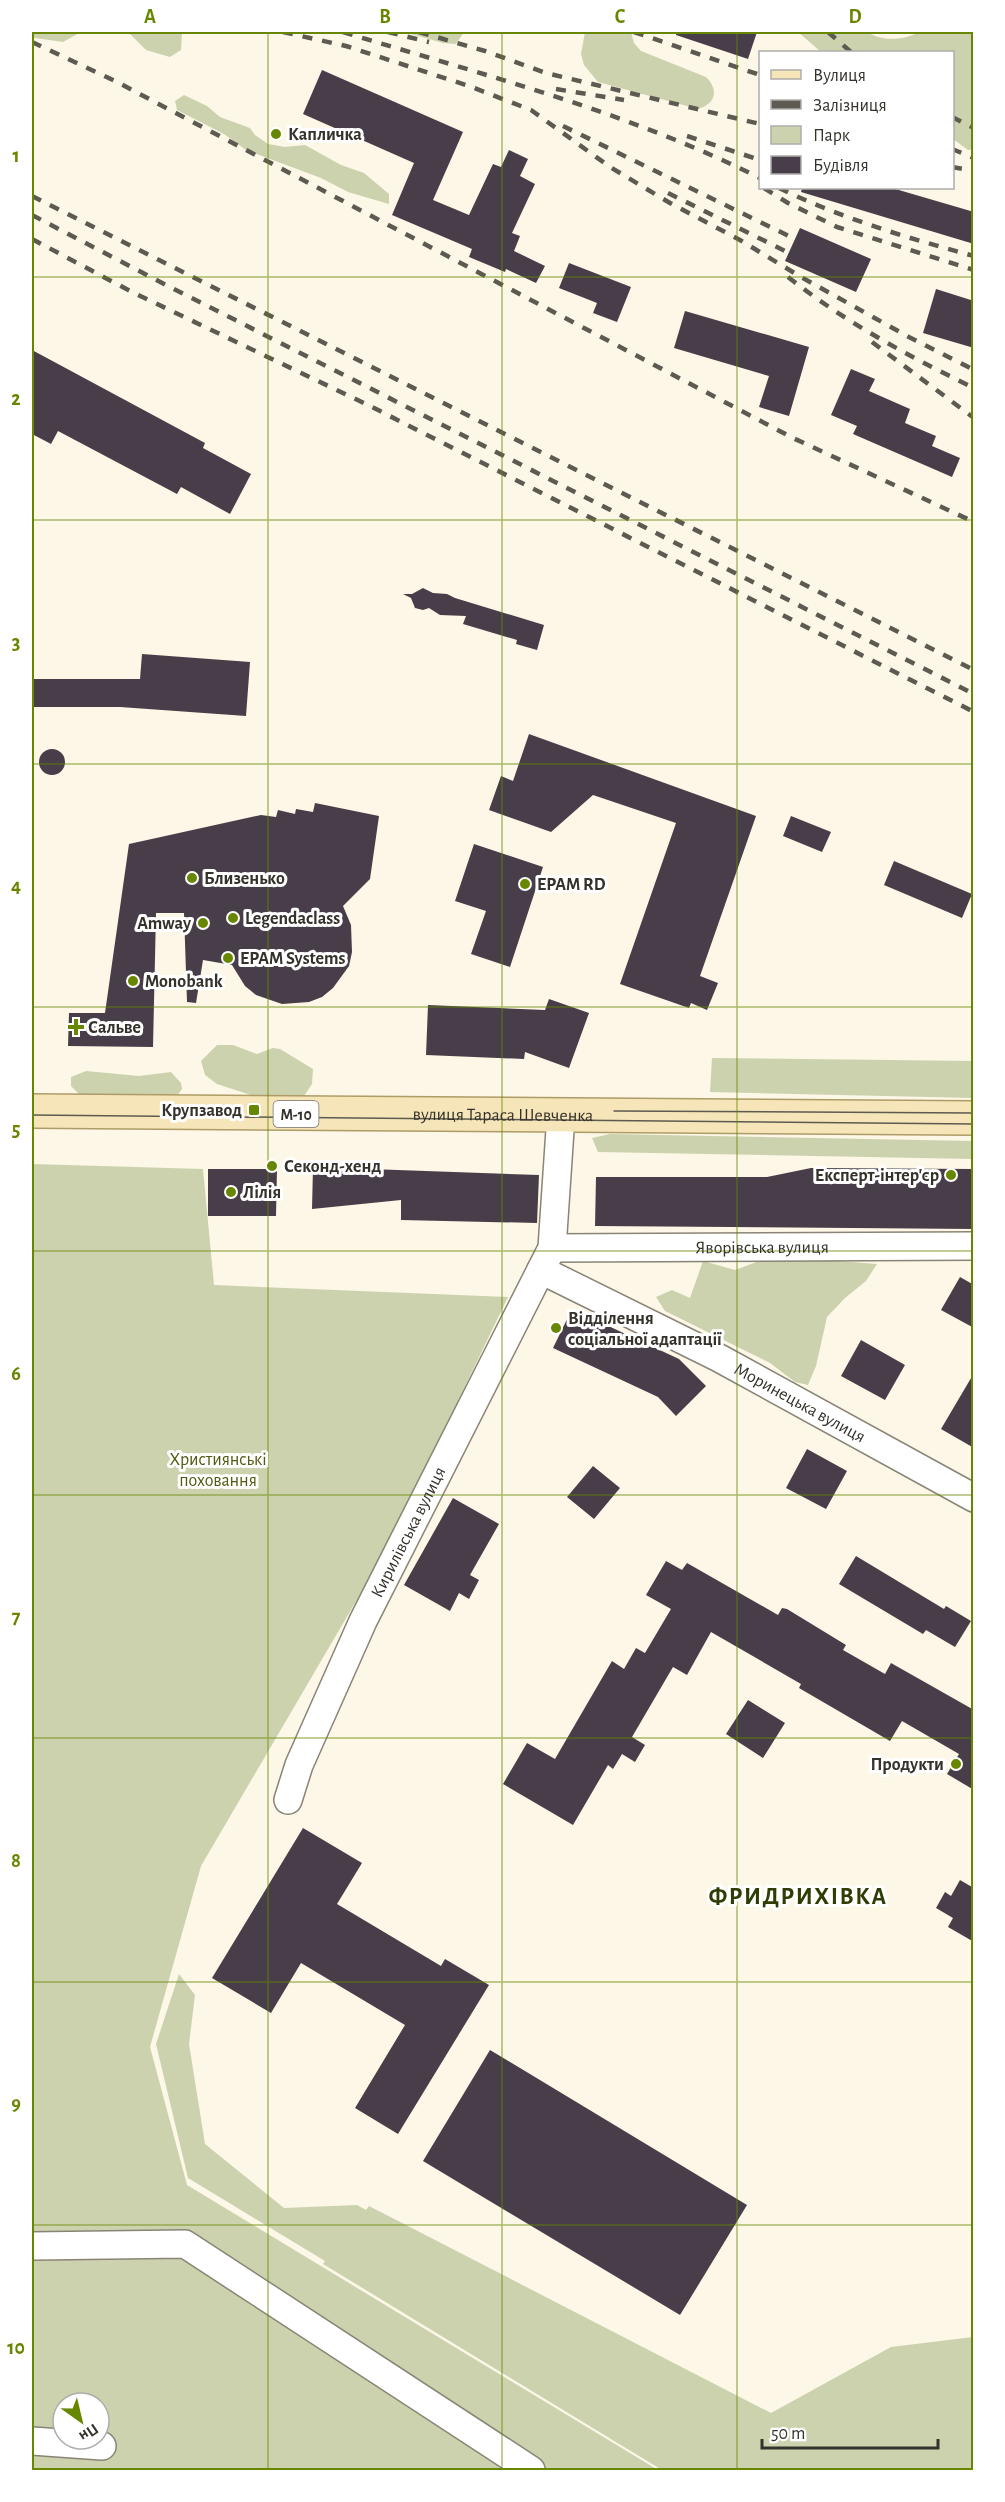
<svg xmlns="http://www.w3.org/2000/svg" width="1005" height="2502" viewBox="0 0 1005 2502" font-family="'Alegreya Sans',sans-serif">
  <rect width="100%" height="100%" fill="#fcf7e6"/>
  <path fill="#cdd2ae" fill-rule="evenodd" d="M32,32H81L63,42L35,38L32,36Z
    M123,32H182L181,50L170,57L146,50L129,33Z
    M404,32H464L456,44L443,43Z
    M585,32H631L634,43L641,51L706,77C719,90 716,104 698,109L598,82L584,65L581,54Z
    M798,32H867C883,42 904,40 920,32H973V149L968,150L953,139L952,52H821Z
    M184,95L207,106L220,117L250,128L255,135L268,144L285,147L305,145L341,165L364,173L389,194V204L348,192L321,178L246,150L224,134L177,110L175,101Z
    M217,1045H233L257,1054L273,1048L280,1049L313,1069L312,1084L304,1096L257,1097L217,1084L205,1075L201,1061Z
    M712,1058L973,1061V1098L710,1092Z
    M86,1071L139,1076L171,1072L181,1083L182,1089L174,1100L152,1102L119,1095L83,1098L71,1086V1077Z
    M610,1134L973,1141V1159L598,1152L592,1138Z
    M32,1164L203,1169L214,1285L508,1297L386,1550L201,1866L150,2047L187,2185L658,2470H32ZM63,2403H99V2439H63Z
    M773,1256L877,1264L866,1281L845,1298L827,1317L816,1366L808,1385L795,1382L770,1363L665,1311L656,1297L672,1290L690,1298L703,1261L735,1270Z
    M179,1974L195,1995L189,2044L205,2144L284,2208L357,2205L366,2210L369,2206L771,2413L891,2347L973,2337V2470H662L323,2264L325,2261L188,2178L156,2044Z"/>
  <path fill="#483e49" d="M676,32H757L748,59L676,35Z
    M322,70L463,132L433,200L469,215L493,164L501,167L509,150L528,159L520,176L535,184L512,233L520,236L514,251L545,266L536,283L506,269L505,272L469,257L472,249L392,215L414,163L303,114Z
    M802,188H892L974,212V244L801,192Z
    M800,228L871,259L856,292L785,261Z
    M569,263L631,287L617,322L593,313L597,303L559,288Z
    M936,289L974,301V348L923,333Z
    M685,311L809,347L789,416L759,407L769,376L674,348Z
    M32,350L205,443L203,448L251,474L230,514L181,487L177,494L58,431L51,444L32,434Z
    M851,369L875,379L869,391L910,409L905,423L936,436L932,446L960,458L952,477L853,434L857,426L831,415Z
    M423,588L433,593L447,594L455,598L544,625L537,650L516,644L517,640L463,624L466,616L440,615L429,608L423,610L415,608L411,598L403,594H412Z
    M142,654L250,662L246,716L120,707H32V679H140Z
    M529,734L756,816L700,976L718,983L707,1010L691,1003L689,1008L620,984L676,823L593,795L551,832L489,810L501,776L513,781Z
    M39 762a13 13 0 1 1 26 0a13 13 0 1 1-26 0Z
    M315,803L379,816L370,879L343,906L351,925L352,952L349,966L333,988L322,997L309,1002L282,1004L256,995L245,986L232,965L203,960L196,1003L187,1002L184,913H156L153,1047L68,1046L69,1013H105L129,844L261,815L276,817L278,810L295,814L296,809L313,812Z
    M791,816L831,832L822,852L783,836Z
    M474,844L543,867L510,967L471,954L486,911L455,901Z
    M894,861L972,894L962,918L884,885Z
    M549,999L589,1013L569,1068L525,1052L524,1059L426,1055L428,1005L545,1010Z
    M313,1167L539,1175L537,1223L401,1220V1200L312,1209Z
    M811,1168L974,1169V1229L595,1226L596,1177H767Z
    M208,1169H277L276,1216H208Z
    M960,1277L974,1285V1328L941,1310Z
    M572,1309L679,1359L706,1386L676,1416L658,1397L553,1348Z
    M861,1340L905,1365L885,1400L841,1376Z
    M974,1373V1448L941,1429Z
    M807,1449L847,1471L826,1509L786,1488Z
    M593,1466L620,1488L594,1519L567,1497Z
    M453,1498L499,1524L470,1575L479,1580L469,1599L459,1593L450,1611L404,1585Z
    M856,1556L944,1609L946,1606L971,1621L955,1647L926,1630L923,1634L839,1584Z
    M666,1561L682,1570L687,1563L778,1615L782,1608L787,1609L846,1645L843,1650L885,1674L891,1663L974,1710V1790L947,1774L959,1754L902,1721L890,1741L799,1688L801,1684L711,1632L687,1675L673,1667L632,1737L645,1745L635,1762L622,1754L613,1769L608,1765L573,1825L503,1784L527,1743L555,1759L612,1661L624,1669L636,1648L645,1653L671,1609L646,1595Z
    M748,1700L785,1723L763,1758L726,1734Z
    M303,1828L362,1863L337,1904L441,1966L445,1959L489,1985L398,2134L355,2108L405,2025L301,1963L271,2013L212,1978Z
    M960,1880L972,1887L974,1883V1942L948,1927L953,1918L936,1908L945,1892L951,1896Z
    M490,2050L747,2205L680,2315L423,2161Z"/>
  <g fill="none" stroke-linecap="round" stroke-linejoin="round">
    <defs>
      <g id="minor">
        <path id="s1" d="M552,1248L974,1246"/>
        <path id="s2" d="M541,1270L719,1358L974,1498"/>
        <path id="s3" d="M288,1800L299,1765L363,1621L552,1248L561,1115"/>
        <path d="M32,2246L185,2244L531,2470"/>
        <path d="M32,2441L102,2446"/>
      </g>
      <g id="major">
        <path id="s4" d="M32,1111L974,1118"/>
      </g>
    </defs>
    <use href="#minor" stroke="#898475" stroke-width="30"/>
    <use href="#major" stroke="#ae9b67" stroke-width="36"/>
    <use href="#minor" stroke="#fff" stroke-width="27"/>
    <use href="#major" stroke="#f6e5b8" stroke-width="33"/>
    <path stroke="#5d5a51" stroke-width="1.5" d="M614,1111L974,1113
      M32,1115L974,1124"/>
    <path stroke="#5d5a51" stroke-width="4.5" stroke-dasharray="10 10" stroke-linecap="butt" d="M283,32L346,46L469,86L531,110L610,167L670,203L740,240L801,277L907,336L974,370
      M343,32C484,75 628,112 760,178
      M388,32L429,42
      M419,32L485,51L546,73L760,124
      M634,32L760,75
      M828,32L851,52
      M32,42L115,81L793,438L974,522
      M556,89L624,100
      M952,117L974,128
      M563,126L795,239
      M687,136L760,160
      M952,149L974,158
      M952,167L974,171
      M764,188L788,203L837,227L974,270
      M779,188C841,218 907,238 974,256
      M668,193L789,253
      M32,196L974,670
      M32,215L166,285L974,694
      M32,239L132,292L368,405L974,712
      M788,277C845,322 908,356 974,388
      M872,342L974,418"/>
  </g>
  <path fill="none" stroke="#688701" stroke-width="1.5" stroke-opacity="0.55" d="M268,32V2470M502,32V2470M737,32V2470M32,277H974M32,520H974M32,764H974M32,1007H974M32,1251H974M32,1495H974M32,1738H974M32,1982H974M32,2225H974"/>
  <g fill="#688701" stroke="#fff" stroke-width="2">
    <circle cx="276" cy="134" r="6"/>
    <circle cx="192" cy="878" r="6"/>
    <circle cx="525" cy="884" r="6"/>
    <circle cx="233" cy="918" r="6"/>
    <circle cx="203" cy="923" r="6"/>
    <circle cx="228" cy="958" r="6"/>
    <circle cx="133" cy="981" r="6"/>
    <path d="M73 1018h6v6h6v6h-6v6h-6v-6h-6v-6h6z"/>
    <rect x="248" y="1104" width="12" height="12" rx="3"/>
    <circle cx="272" cy="1166" r="6"/>
    <circle cx="951" cy="1175" r="6"/>
    <circle cx="231" cy="1192" r="6"/>
    <circle cx="556" cy="1328" r="6"/>
    <circle cx="956" cy="1764" r="6"/>
  </g>
  <g text-anchor="middle" stroke-width="6" stroke-linejoin="round" paint-order="stroke">
    <rect fill="#fff" stroke="#71706b" stroke-width="1.5" x="273.5" y="1101" width="45" height="26" rx="4.5"/>
    <g font-size="16" font-weight="bold" fill="#34322b">
      <text x="296" y="1120">М-10</text>
    </g>
    <g font-size="18" font-weight="bold" fill="#34322b" stroke="#fff" text-anchor="start">
      <text x="288" y="140">Капличка</text>
      <text x="204" y="884">Близенько</text>
      <text x="537" y="890">EPAM RD</text>
      <text x="245" y="924">Legendaclass</text>
      <text x="191" y="929" text-anchor="end">Amway</text>
      <text x="240" y="964">EPAM Systems</text>
      <text x="145" y="987">Monobank</text>
      <text x="88" y="1033">Сальве</text>
      <text x="242" y="1116" text-anchor="end">Крупзавод</text>
      <text x="284" y="1172">Секонд-хенд</text>
      <text x="939" y="1181" text-anchor="end">Експерт-інтер'єр</text>
      <text x="243" y="1198">Лілія</text>
      <text x="568" y="1324">Відділення<tspan x="568" dy="21">соціальної адаптації</tspan></text>
      <text x="944" y="1770" text-anchor="end">Продукти</text>
    </g>
    <g font-size="18" fill="#34322b" stroke="#fff">
      <text dy="6" stroke="none"><textPath href="#s4" startOffset="471">вулиця Тараса Шевченка</textPath></text>
      <text dy="6" stroke="none"><textPath href="#s1" startOffset="210">Яворівська вулиця</textPath></text>
      <text dy="6" stroke="none"><textPath href="#s2" startOffset="291">Моринецька вулиця</textPath></text>
      <text dy="6" stroke="none"><textPath href="#s3" startOffset="294">Кирилівська вулиця</textPath></text>
    </g>
    <g font-size="18" fill="#545911" stroke="#fff">
      <text x="218" y="1465">Християнські<tspan x="218" dy="21">поховання</tspan></text>
    </g>
    <g font-size="24" font-weight="bold" letter-spacing="1.5" fill="#2d3d03" stroke="#fff">
      <text x="798" y="1904">ФРИДРИХІВКА</text>
    </g>
  </g>
  <rect width="1005" height="2502" fill="none" stroke="#ffffff" stroke-width="66"/>
  <rect x="759" y="51" width="195" height="138" fill="#ffffff" stroke="#aeadaa" stroke-width="1.5"/>
  <rect x="771" y="70" width="30" height="9" fill="#f6e5b8" stroke="#aeadaa" stroke-width="1.5"/>
  <text x="813" y="81" font-size="18" fill="#34322b">Вулиця</text>
  <rect x="771" y="100" width="30" height="9" fill="#5d5a51" stroke="#aeadaa" stroke-width="1.5"/>
  <text x="813" y="111" font-size="18" fill="#34322b">Залізниця</text>
  <rect x="771" y="126" width="30" height="18" fill="#cdd2ae" stroke="#aeadaa" stroke-width="1.5"/>
  <text x="813" y="141" font-size="18" fill="#34322b">Парк</text>
  <rect x="771" y="156" width="30" height="18" fill="#483e49" stroke="#aeadaa" stroke-width="1.5"/>
  <text x="813" y="171" font-size="18" fill="#34322b">Будівля</text>
  <g transform="translate(81 2421) rotate(146)"><circle r="28" fill="#ffffff" stroke="#aeadaa" stroke-width="1.5"/>
  <path d="M0-4.5L10 22L0 15L-10 22Z" fill="#688701"/>
  <text y="-9" font-size="16" font-weight="bold" text-anchor="middle" fill="#34322b">Пн</text>
  </g>
  <path d="M762 2439v9h176v-9" fill="none" stroke="#34322b" stroke-width="3"/>
  <text x="771" y="2439" font-size="18" fill="#34322b" stroke="#ffffff" stroke-width="4.5" paint-order="stroke">50 m</text>
  <rect x="33" y="33" width="939" height="2436" fill="none" stroke="#688701" stroke-width="2"/>
  <g font-size="20" text-anchor="middle" font-weight="bold" fill="#688701">
    <text x="150" y="23">A</text>
    <text x="385" y="23">B</text>
    <text x="620" y="23">C</text>
    <text x="855" y="23">D</text>
    <text x="16" y="162">1</text>
    <text x="16" y="405">2</text>
    <text x="16" y="649">3</text>
    <text x="16" y="892">4</text>
    <text x="16" y="1136">5</text>
    <text x="16" y="1380">6</text>
    <text x="16" y="1623">7</text>
    <text x="16" y="1867">8</text>
    <text x="16" y="2110">9</text>
    <text x="16" y="2354">10</text>
  </g>
</svg>
